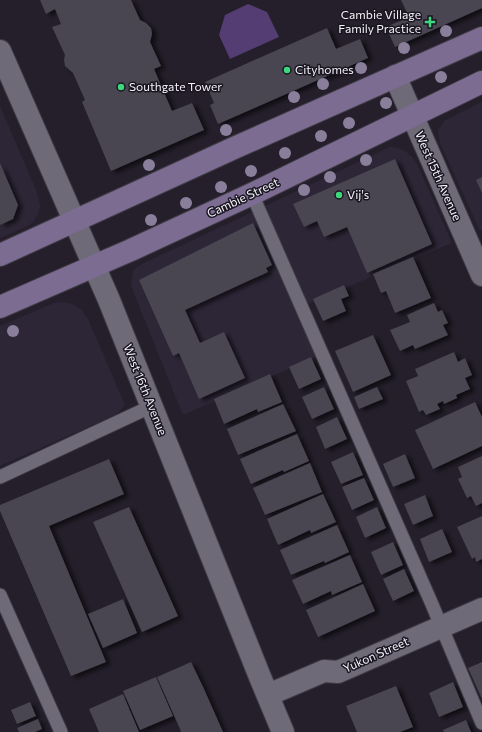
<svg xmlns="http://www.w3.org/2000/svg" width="482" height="732" viewBox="0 0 482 732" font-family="Commissioner,sans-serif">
  <defs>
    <filter id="shadow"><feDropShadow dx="4.5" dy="2.5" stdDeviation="2" flood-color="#0009"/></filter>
  </defs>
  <rect width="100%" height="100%" fill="#241f2b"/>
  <path fill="#2d2637" d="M482,102V230L480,231L440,143L438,131L444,121Z
    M0,106L36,190L39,200L40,207L38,214L34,221L28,226L0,238Z
    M390,147L398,148L405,151L412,157L417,164L452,243L295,309L316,357L183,415L131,286L133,271L138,266Z
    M63,302L72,304L81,309L88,319L125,405L115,415L0,466V326L54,303Z"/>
  <path fill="#543d72" d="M248,4L267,12L279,37L230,59L219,35L225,15Z"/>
  <path fill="#494451" filter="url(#shadow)" d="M40,0H131L140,20L146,23L151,28L152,34L150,42L161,66L154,69L172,111L192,103L204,130L111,171L82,102L85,100L73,73L65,66L64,60L65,55L52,27L61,24L55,9L46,14Z
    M401,0H482V8L395,47L386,27L409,17Z
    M327,28L336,49L360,39L368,58L218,124L210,105L214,103L205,82Z
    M395,159L432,244L367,273L347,227L324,237L317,221L304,227L293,204Z
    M0,163L18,205L13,219L0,225Z
    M482,177V193L476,180Z
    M253,223L272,265L266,268L268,272L185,310L200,343L224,332L245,378L199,399L179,353L173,356L139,280Z
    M413,257L431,298L395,313L386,291L381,293L373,274Z
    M344,285L349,296L341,299L346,311L323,321L313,299Z
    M434,303L438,312L442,310L448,323L443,325L448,335L415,349L413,345L400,351L390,330L410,322L407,315Z
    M373,335L391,375L353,392L335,351Z
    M454,352L458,362L465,358L472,375L465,378L470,389L456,395L457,398L444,404L443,401L437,404L440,409L426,415L423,410L419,412L406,381L418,376L415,369Z
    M311,357L321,379L299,389L289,367Z
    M270,374L282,402L258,412L257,409L224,424L214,399Z
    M324,387L334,409L312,419L302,397Z
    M377,387L383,399L359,409L354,397Z
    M475,402L482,417V446L433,469L415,430Z
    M283,404L296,431L238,455L227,429Z
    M337,417L347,439L325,449L316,427Z
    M297,434L309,461L284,472L283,470L251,484L240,459Z
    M353,452L363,475L341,484L331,462Z
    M405,454L415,478L393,487L383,464Z
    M482,456V503L476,506L471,496L467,498L458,479L462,477L458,467Z
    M109,459L124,494L49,526L106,662L71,676L0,511V505Z
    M310,463L322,492L265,515L253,488Z
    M364,478L374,500L352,510L342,487Z
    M323,494L336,522L311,533L310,530L278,545L267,519Z
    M425,495L433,516L413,525L404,504Z
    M129,507L178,616L142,632L93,522Z
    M377,507L386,528L365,538L356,517Z
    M482,516V559L476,562L475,557L472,559L457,527Z
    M337,525L349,552L325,563L324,561L291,575L280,550Z
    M442,529L452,552L429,562L420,539Z
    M393,542L403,565L381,575L371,552Z
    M350,555L362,582L332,595L331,591L303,604L292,580Z
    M404,569L414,591L393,601L383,579Z
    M363,584L375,611L318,637L306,610Z
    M123,599L137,633L103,648L88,614Z
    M191,662L204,689L223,732H181L180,729L157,677Z
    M482,662V699L468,668Z
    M156,677L173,716L140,730L123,691Z
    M453,682L463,707L439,717L429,693Z
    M396,686L413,727L400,732H357L346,706Z
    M123,694L139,732H99L89,709Z
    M30,702L36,716L17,724L11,710Z
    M38,719L42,729L35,732H19L17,728Z
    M466,720L471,732H444L443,730Z"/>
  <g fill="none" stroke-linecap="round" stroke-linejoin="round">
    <defs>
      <path id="service" d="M252,194L431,602L482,723
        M0,477L152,406
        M0,595L61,732"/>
      <path id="minor" d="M395,76L482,275
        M268,695L324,671L338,672L482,609"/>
      <path id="tertiary" d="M0,51L109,300L260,677L283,732"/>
      <path id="secondary" d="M0,255L234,148L482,38
        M0,307L131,250L252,194L482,82"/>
    </defs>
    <use href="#service" stroke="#403c46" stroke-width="15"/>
    <use href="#minor" stroke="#403c46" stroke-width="24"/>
    <use href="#tertiary" stroke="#403c46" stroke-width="24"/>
    <use href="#secondary" stroke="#403c46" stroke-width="24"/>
    <use href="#service" stroke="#6f6a78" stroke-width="13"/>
    <use href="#minor" stroke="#6f6a78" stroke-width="22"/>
    <use href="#tertiary" stroke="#6f6a78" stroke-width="22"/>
    <use href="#secondary" stroke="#7c6c92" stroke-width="22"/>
  </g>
  <g fill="#8a7f9b">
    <circle cx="446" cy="31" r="6"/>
    <circle cx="404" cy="48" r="6"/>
    <circle cx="361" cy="68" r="6"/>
    <circle cx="441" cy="77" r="6"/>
    <circle cx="323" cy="84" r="6"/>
    <circle cx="294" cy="97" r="6"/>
    <circle cx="386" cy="103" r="6"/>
    <circle cx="349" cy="123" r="6"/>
    <circle cx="226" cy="130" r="6"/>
    <circle cx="321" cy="136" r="6"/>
    <circle cx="285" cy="153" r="6"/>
    <circle cx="366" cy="160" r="6"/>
    <circle cx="149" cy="165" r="6"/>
    <circle cx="251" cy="171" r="6"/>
    <circle cx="330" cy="177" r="6"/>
    <circle cx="221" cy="187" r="6"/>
    <circle cx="304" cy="190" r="6"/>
    <circle cx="186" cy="203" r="6"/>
    <circle cx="151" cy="220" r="6"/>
    <circle cx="13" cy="331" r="6"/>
  </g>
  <g fill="#3fd77d" stroke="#1a1621" stroke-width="1.5">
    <path d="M428 16h4v4h4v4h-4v4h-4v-4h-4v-4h4z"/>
    <circle cx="287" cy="70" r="4"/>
    <circle cx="121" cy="87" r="4"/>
    <circle cx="339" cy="195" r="4"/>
  </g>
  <g text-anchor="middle" stroke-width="3" stroke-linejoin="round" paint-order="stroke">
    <g font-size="12" fill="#f5f2fa" stroke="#1a1621" text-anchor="start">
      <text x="421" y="19" text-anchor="end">Cambie Village<tspan x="421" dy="14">Family Practice</tspan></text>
      <text x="295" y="74">Cityhomes</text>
      <text x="129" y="91">Southgate Tower</text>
      <text x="347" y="199">Vij's</text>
    </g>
    <g font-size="12" fill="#f5f2fa" stroke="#1a1621">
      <text transform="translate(438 176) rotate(66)" y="4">West 15th Avenue</text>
      <text transform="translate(243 198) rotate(-25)" y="4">Cambie Street</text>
      <text transform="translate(145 390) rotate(68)" y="4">West 16th Avenue</text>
      <text transform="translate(376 655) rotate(-24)" y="4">Yukon Street</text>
    </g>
  </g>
</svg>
